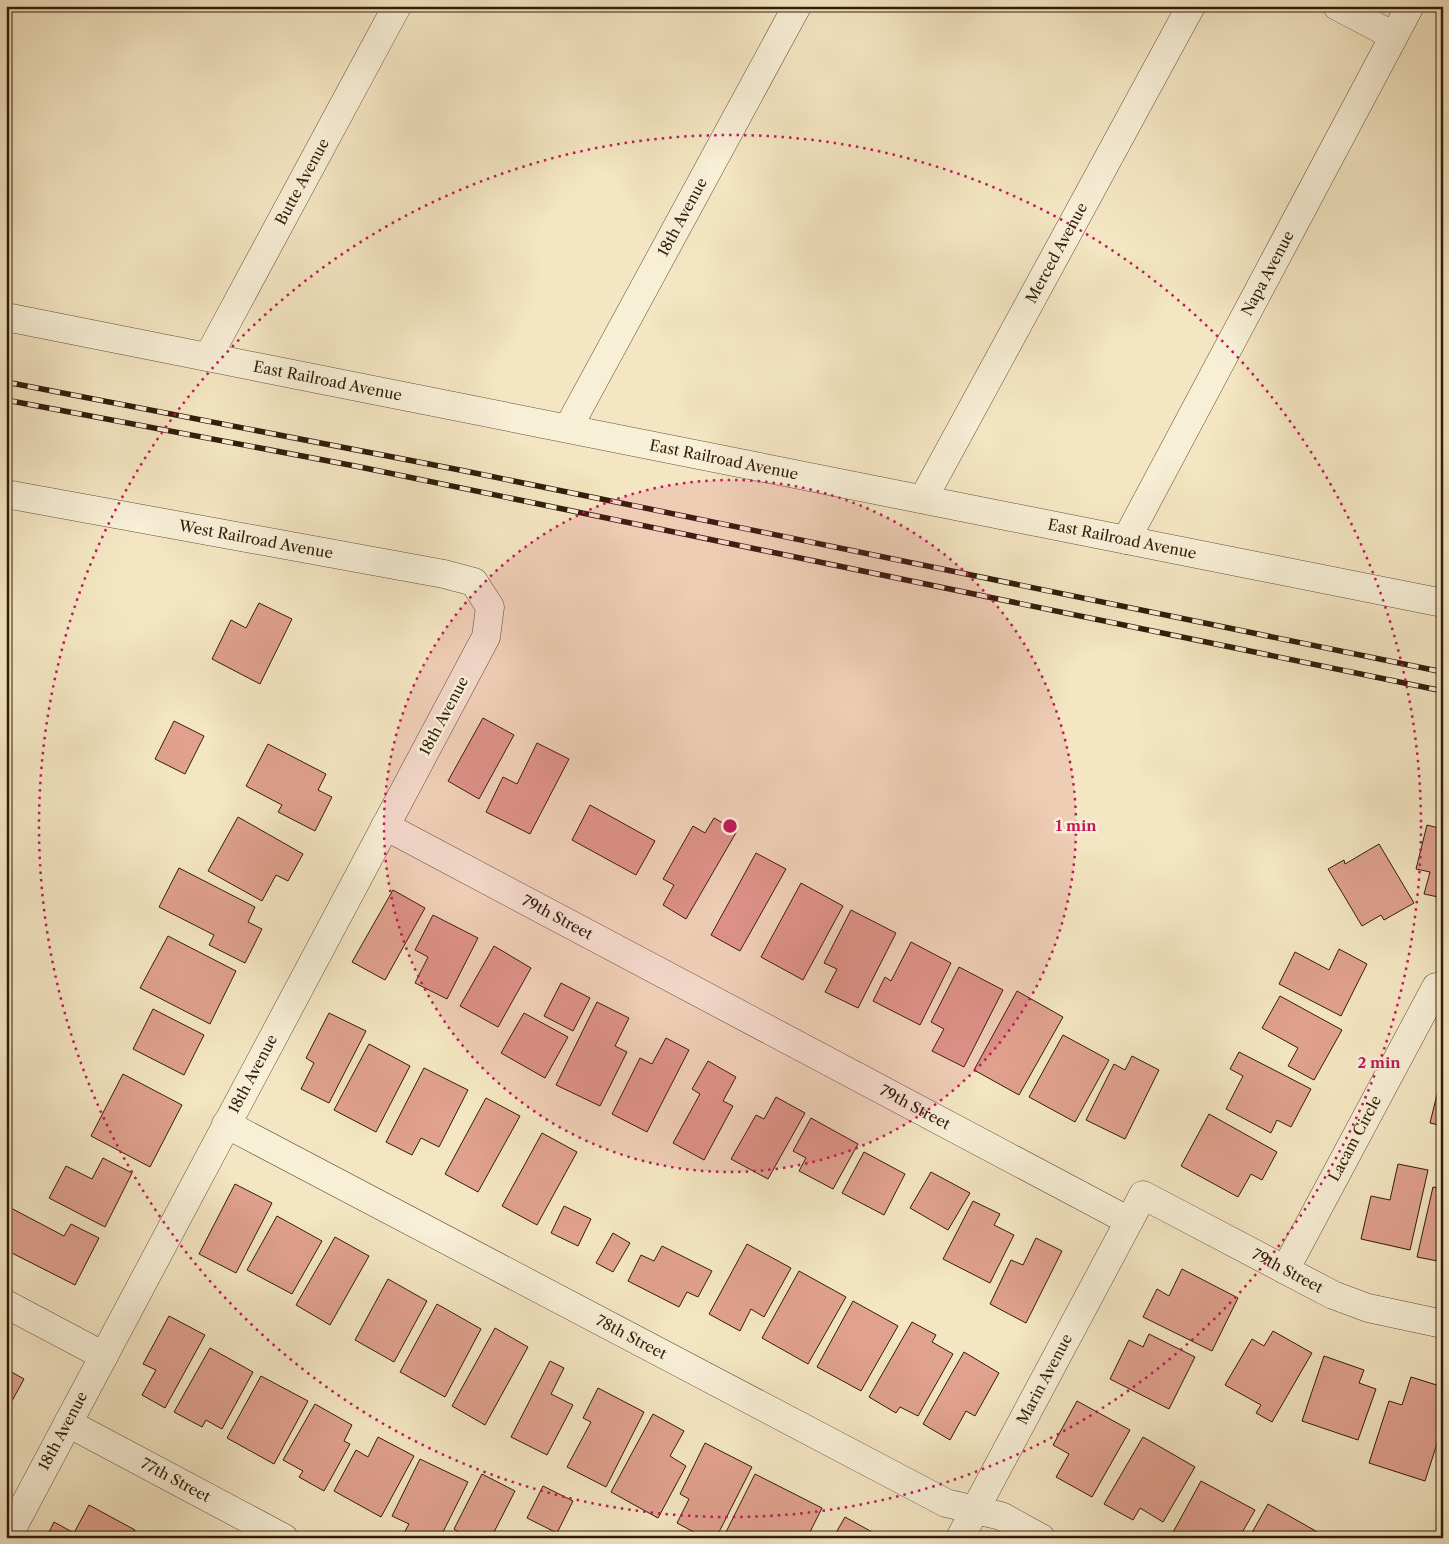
<svg xmlns="http://www.w3.org/2000/svg" width="1449" height="1544" viewBox="0 0 1449 1544" font-family="'Libre Caslon Text',serif">
  <rect width="100%" height="100%" fill="#f4e6c2"/>
  <filter id="stains"><feTurbulence type="fractalNoise" baseFrequency=".004" numOctaves="4"/><feColorMatrix values="0 0 0 0 .2 0 0 0 0 .09 0 0 0 0 .02 0 0 0 .5 -.17"/></filter>
  <radialGradient id="worn" r=".72"><stop offset=".6" stop-color="#630" stop-opacity="0"/><stop offset="1" stop-color="#630" stop-opacity=".3"/></radialGradient>
  <path fill="#e0a18e" stroke="#321c09" d="M259,603L292,619L260,684L212,659L231,620L246,628Z
    M483,718L514,735L479,799L448,781Z
    M174,721L204,736L185,774L155,759Z
    M537,743L569,759L530,834L486,812L503,777L517,784Z
    M268,744L326,774L318,790L332,797L315,831L278,812L282,805L246,786Z
    M590,805L655,841L636,875L572,840Z
    M238,817L303,854L288,881L276,875L262,901L208,871Z
    M714,818L737,831L686,919L663,905L674,885L663,879L693,826L705,833Z
    M1427,825L1443,829V898L1424,894L1430,872L1416,869Z
    M1379,844L1414,903L1384,920L1381,915L1362,926L1328,869L1344,860L1345,864Z
    M756,853L786,869L740,951L711,935Z
    M179,868L255,907L248,922L262,929L245,963L209,945L214,935L159,907Z
    M801,883L843,906L803,980L761,957Z
    M393,890L425,908L385,980L352,962Z
    M851,910L896,933L858,1008L825,992L837,969L824,963Z
    M433,915L478,938L447,999L415,983L428,957L415,950Z
    M168,936L236,971L210,1024L140,988Z
    M911,942L951,963L920,1025L873,1001L885,977L891,981Z
    M494,946L531,968L498,1027L460,1006Z
    M1339,949L1367,964L1341,1016L1279,984L1295,952L1329,970Z
    M959,967L1003,990L964,1067L932,1051L944,1029L931,1022Z
    M561,983L590,998L573,1031L544,1016Z
    M1017,991L1063,1017L1019,1095L974,1070Z
    M1280,996L1342,1030L1314,1080L1288,1066L1298,1048L1262,1028Z
    M597,1002L629,1018L615,1046L627,1052L600,1106L556,1085Z
    M153,1009L204,1035L184,1075L133,1049Z
    M329,1013L366,1031L329,1103L301,1089L314,1063L306,1058Z
    M524,1013L568,1037L545,1078L501,1053Z
    M1063,1035L1109,1060L1075,1122L1029,1097Z
    M666,1038L689,1050L647,1132L612,1114L640,1058L652,1064Z
    M369,1044L410,1066L376,1132L334,1110Z
    M1239,1052L1311,1089L1291,1127L1277,1120L1271,1133L1226,1109L1243,1076L1230,1069Z
    M1132,1056L1159,1070L1125,1139L1086,1120L1114,1064L1125,1070Z
    M708,1061L736,1077L723,1101L733,1106L704,1160L673,1143L700,1094L692,1089Z
    M424,1068L468,1090L439,1147L421,1138L412,1155L386,1142Z
    M123,1074L182,1105L150,1167L91,1136Z
    M1440,1082H1443V1126L1430,1123Z
    M776,1097L805,1113L768,1179L731,1159L756,1115L764,1119Z
    M486,1098L520,1116L478,1192L445,1174Z
    M1209,1114L1277,1152L1262,1180L1251,1174L1238,1197L1181,1166Z
    M811,1118L858,1144L833,1189L799,1171L806,1158L793,1151Z
    M542,1133L577,1152L537,1225L502,1206Z
    M864,1152L905,1174L884,1215L842,1193Z
    M103,1158L132,1173L105,1227L49,1198L66,1166L92,1179Z
    M1398,1164L1428,1170L1410,1250L1361,1239L1371,1196L1390,1200Z
    M931,1172L970,1193L948,1230L910,1208Z
    M235,1184L272,1203L236,1273L199,1254Z
    M1433,1187L1443,1189V1262L1417,1257Z
    M973,1201L1000,1214L994,1225L1014,1235L990,1283L943,1259Z
    M7,1206L64,1236L71,1224L99,1238L75,1285L6,1250Z
    M564,1206L591,1219L578,1246L551,1233Z
    M277,1216L322,1241L292,1294L247,1270Z
    M613,1233L630,1243L613,1272L596,1263Z
    M335,1237L369,1256L330,1325L296,1305Z
    M1036,1238L1062,1251L1026,1323L990,1304L1011,1260L1023,1265Z
    M747,1244L791,1268L764,1317L751,1309L740,1331L709,1314Z
    M662,1246L712,1271L698,1297L687,1292L679,1307L628,1281L641,1255L654,1261Z
    M1182,1269L1238,1298L1212,1351L1143,1317L1157,1289L1169,1296Z
    M799,1271L846,1297L808,1364L762,1338Z
    M388,1279L427,1301L394,1362L355,1340Z
    M853,1301L898,1326L861,1391L817,1367Z
    M437,1304L481,1329L445,1397L400,1372Z
    M169,1316L205,1335L165,1408L142,1395L156,1370L143,1364Z
    M912,1322L936,1335L932,1342L953,1354L918,1416L900,1407L896,1413L869,1397Z
    M495,1328L528,1347L485,1425L452,1406Z
    M1273,1331L1312,1353L1272,1422L1256,1413L1261,1405L1225,1385L1252,1339L1264,1346Z
    M1149,1334L1195,1357L1169,1409L1110,1379L1129,1340L1143,1347Z
    M210,1348L253,1372L222,1429L206,1420L202,1427L174,1412Z
    M964,1352L999,1373L975,1416L966,1411L950,1440L923,1424Z
    M1324,1356L1364,1370L1359,1383L1376,1389L1358,1440L1302,1421Z
    M550,1361L564,1368L551,1394L573,1405L547,1455L511,1437Z
    M6,1369L24,1379L7,1410H6Z
    M261,1376L308,1401L274,1464L227,1438Z
    M1411,1377L1443,1387V1425L1425,1481L1369,1463L1389,1401L1402,1405Z
    M598,1388L644,1412L606,1487L567,1467L591,1422L583,1418Z
    M1077,1401L1130,1430L1092,1497L1056,1477L1069,1454L1053,1445Z
    M315,1404L352,1425L344,1441L350,1444L324,1491L299,1477L303,1471L283,1460Z
    M653,1414L684,1431L670,1456L686,1466L658,1518L611,1492Z
    M378,1437L414,1456L381,1517L334,1491L356,1450L368,1457Z
    M1143,1437L1195,1467L1163,1522L1140,1508L1133,1520L1104,1504Z
    M705,1443L752,1467L716,1538H705L677,1523L689,1499L680,1494Z
    M420,1459L468,1482L440,1538H413L404,1533L409,1524L392,1516Z
    M482,1474L515,1491L491,1538H468L454,1529Z
    M755,1474L822,1508L807,1538H737L726,1532Z
    M1201,1481L1255,1510L1239,1538H1174L1171,1536Z
    M543,1486L573,1501L557,1533L527,1518Z
    M1268,1504L1321,1534L1318,1538H1249Z
    M89,1505L135,1530L131,1538H46L54,1522L74,1533Z
    M845,1517L883,1538H833Z"/>
  <g fill="none" stroke-linecap="round" stroke-linejoin="round">
    <defs>
      <g id="minor">
        <path d="M1337,6L1394,36"/>
        <path id="s1" d="M6,317L1443,603"/>
        <path id="s2" d="M208,357L397,6"/>
        <path id="s3" d="M568,428L797,6"/>
        <path id="s4" d="M6,494L444,574L474,582L490,607L486,637L7,1538"/>
        <path id="s5" d="M923,499L1191,6"/>
        <path id="s6" d="M1126,540L1410,6"/>
        <path id="s7" d="M385,826L1129,1221"/>
        <path id="s8" d="M226,1124L946,1503L1001,1516L1041,1538"/>
        <path id="s9" d="M1285,1270L1436,987L1443,988"/>
        <path d="M6,1304L104,1356"/>
        <path id="s10" d="M68,1423L284,1538"/>
        <path id="s11" d="M960,1538L1143,1195L1333,1295L1368,1308L1443,1324"/>
      </g>
    </defs>
    <use href="#minor" stroke="#624e37" stroke-width="29"/>
    <use href="#minor" stroke="#f8efd7" stroke-width="28"/>
    <defs>
      <path id="rail" d="M6,382L465,471L1443,672
        M6,400L355,466L1443,691"/>
    </defs>
    <use href="#rail" stroke="#321c09" stroke-width="5.5"/>
    <use href="#rail" stroke="#f8efd7" stroke-width="4" stroke-dasharray="11" stroke-linecap="butt"/>
  </g>
  <circle cx="730" cy="826" r="346" fill="#c2185b" fill-opacity=".12"/>
  <g fill="none" stroke="#c2185b" stroke-width="2.5" stroke-dasharray="2.5 5">
    <circle cx="730" cy="826" r="346"/>
    <circle cx="730" cy="826" r="691"/>
  </g>
  <g text-anchor="middle" stroke-width="5" stroke-linejoin="round" paint-order="stroke">
    <g font-size="15" fill="#321c09" stroke="#f8efd7">
      <text dy="5" stroke="none"><textPath href="#s2" startOffset="199">Butte Avenue</textPath></text>
      <text dy="5" stroke="none"><textPath href="#s3" startOffset="240">18th Avenue</textPath></text>
      <text dy="5" stroke="none"><textPath href="#s5" startOffset="280">Merced Avenue</textPath></text>
      <text dy="5" stroke="none"><textPath href="#s6" startOffset="302">Napa Avenue</textPath></text>
      <text dy="5" stroke="none"><textPath href="#s1" startOffset="328">East Railroad Avenue</textPath></text>
      <text dy="5" stroke="none"><textPath href="#s1" startOffset="732">East Railroad Avenue</textPath></text>
      <text dy="5" stroke="none"><textPath href="#s1" startOffset="1138">East Railroad Avenue</textPath></text>
      <text dy="5" stroke="none"><textPath href="#s4" startOffset="254">West Railroad Avenue</textPath></text>
      <text transform="translate(444 716) rotate(-62)" y="5">18th Avenue</text>
      <text dy="5" stroke="none"><textPath href="#s7" startOffset="195">79th Street</textPath></text>
      <text transform="translate(253 1074) rotate(-62)" y="5">18th Avenue</text>
      <text dy="5" stroke="none"><textPath href="#s7" startOffset="600">79th Street</textPath></text>
      <text dy="5" stroke="none"><textPath href="#s9" startOffset="149">Lacam Circle</textPath></text>
      <text dy="5" stroke="none"><textPath href="#s11" startOffset="552">79th Street</textPath></text>
      <text dy="5" stroke="none"><textPath href="#s8" startOffset="458">78th Street</textPath></text>
      <text dy="5" stroke="none"><textPath href="#s11" startOffset="180">Marin Avenue</textPath></text>
      <text transform="translate(63 1431) rotate(-62)" y="5">18th Avenue</text>
      <text dy="5" stroke="none"><textPath href="#s10" startOffset="122">77th Street</textPath></text>
    </g>
  </g>
  <circle cx="730" cy="826" r="8" fill="#c2185b" stroke="#f8efd7" stroke-width="2.5"/>
  <g font-size="15" text-anchor="middle" font-weight="bold" fill="#c2185b" stroke="#f8efd7" stroke-width="5" stroke-linejoin="round" paint-order="stroke">
    <text x="1076" y="831">1 min</text>
    <text x="1379" y="1068">2 min</text>
  </g>
  <rect width="1449" height="1544" fill="none" stroke="#f4e6c2" stroke-width="25"/>
  <rect x="8" y="8" width="1434" height="1529" fill="none" stroke="#321c09" stroke-width="2.5"/>
  <rect x="12" y="12" width="1424" height="1519" fill="none" stroke="#321c09"/>
  <rect width="100%" height="100%" filter="url(#stains)"/>
  <rect width="100%" height="100%" fill="url(#worn)"/>
</svg>
